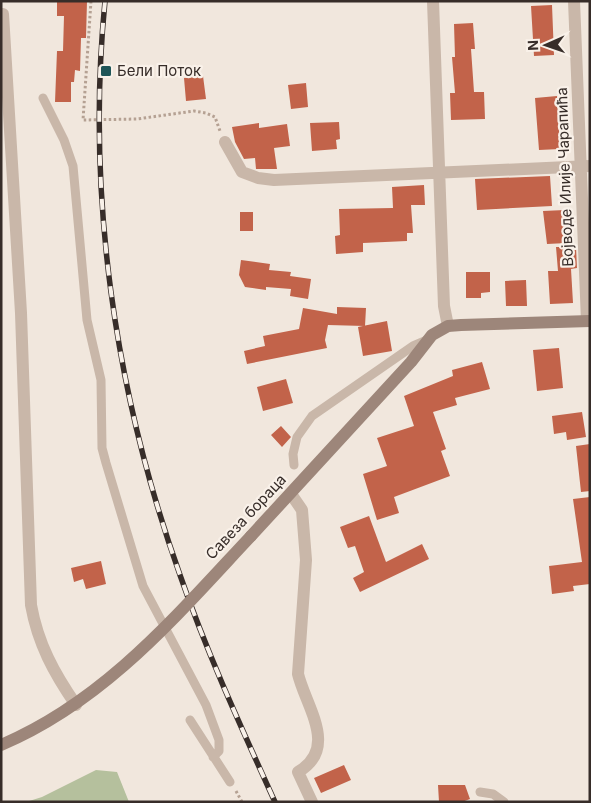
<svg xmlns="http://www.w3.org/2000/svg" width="591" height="803" viewBox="0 0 591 803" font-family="Inter,sans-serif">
  <rect width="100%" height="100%" fill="#f1e7dd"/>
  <path fill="#b5c09d" d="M96,770L117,772L129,802H26L42,797Z"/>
  <path fill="#c2634a" d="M57,1H87L86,38H81L80,71L75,70L74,82H71V102H55L57,51H63L64,16H57Z
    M552,5L554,55L534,56L531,6Z
    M473,23L475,49H471L474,92H484L485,119L451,120L450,93H455L452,57H455L454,24Z
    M203,76L206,99L186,101L184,78Z
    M306,83L308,107L291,109L288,85Z
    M557,96L560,149L539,150L535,98Z
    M339,122L340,139L336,140L337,149L312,151L310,123Z
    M259,123V128L287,124L290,146L274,148L277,169H256L255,158L244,159L235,142L232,127Z
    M550,176L552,206L477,210L475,179Z
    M424,185L425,205H411L413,233H407V241L363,243V252L336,254L335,236L340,235L339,209L393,208L392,187Z
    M565,210L567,243L547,244L543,211Z
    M240,212H253V231H240Z
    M556,247H576L577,268L571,269L573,303L550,304L548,271H558Z
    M241,260L270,264L269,270L291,272L290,276L311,279L308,299L290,296L291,289L266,287V290L245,287L239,275Z
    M466,272H490V292L481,293V298H466Z
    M526,280L527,306H506L505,281Z
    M337,307L366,308L365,326L328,325L325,340L327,348L247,364L244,351L265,346L263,336L299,329L303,308L337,314Z
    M387,321L392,351L363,356L358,327Z
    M559,348L563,388L537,391L533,350Z
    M482,362L490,389L455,398L457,405L433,412L446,449L441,451L450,476L394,497L399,513L377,520L363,474L387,466L377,438L414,426L404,396L453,376L452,370Z
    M286,379L293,403L263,411L257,387Z
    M582,412L586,437L567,440L566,432L554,434L552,416Z
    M281,426L291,437L282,447L271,435Z
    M590,444V491L581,492L576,446Z
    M590,497V584L573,586L574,591L552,594L549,566L582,562L573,499Z
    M369,516L386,562L422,544L429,559L360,592L353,578L364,572L355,546L348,548L340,527Z
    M101,561L106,584L86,589L83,579L74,582L71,568Z
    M344,765L351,780L321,793L314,778Z
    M438,785H465L470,799L462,802H439Z"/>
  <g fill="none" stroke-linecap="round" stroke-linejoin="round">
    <path stroke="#b5a193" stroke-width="3" stroke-dasharray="2.5 2.5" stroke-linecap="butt" d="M91,1L83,120L137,119L194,111L206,113L215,117L220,131
      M236,791L242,802"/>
    <path stroke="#c9b7a9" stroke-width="9" d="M43,98L64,140L73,166L87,320L101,380L102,448L106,463L143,586L206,705L219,740V751L213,757
      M294,465L293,454L297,437L312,416L413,346L427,340
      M190,720L230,782
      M480,792L493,794L504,802"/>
    <path stroke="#c9b7a9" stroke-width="12" d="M433,1L444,306L448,326
      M574,1L587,321
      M3,14L21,313L31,605C38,644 54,673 76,705
      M225,142L242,172L258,178L274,180L590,166
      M291,494L302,510L306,560L298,674C306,707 339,748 298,772L312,802"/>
    <path stroke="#9d867a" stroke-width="12" d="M251,536L411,362L432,335L448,326L461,325L590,321"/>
    <defs>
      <path id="rail" d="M105,1C86,194 115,393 180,575C207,653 241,727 275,802"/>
    </defs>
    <use href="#rail" stroke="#372d29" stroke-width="5.5"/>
    <use href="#rail" stroke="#f9f1e9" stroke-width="4" stroke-dasharray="11" stroke-linecap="butt"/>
    <path stroke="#9d867a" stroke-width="12" d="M1,745C105,701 176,616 251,536"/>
  </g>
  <rect fill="#1f5557" stroke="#f9f1e9" stroke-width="2" x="100" y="65" width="12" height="12" rx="2.5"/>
  <g text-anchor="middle" stroke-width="4.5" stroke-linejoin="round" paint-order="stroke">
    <g font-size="15" fill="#372d29" stroke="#f9f1e9" text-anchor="start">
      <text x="117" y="76">Бели Поток</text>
    </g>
    <g font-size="15" fill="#372d29" stroke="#f9f1e9">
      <text transform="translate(565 177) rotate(-92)" y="5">Војводе Илије Чарапића</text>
      <text transform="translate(246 517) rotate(-47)" y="5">Савеза бораца</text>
    </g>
  </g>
  <rect width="591" height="803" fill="none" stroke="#372d29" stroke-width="5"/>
  <g transform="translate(546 45) rotate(268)" stroke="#f9f1e9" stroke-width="4" paint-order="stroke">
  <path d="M0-4L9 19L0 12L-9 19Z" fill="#372d29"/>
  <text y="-8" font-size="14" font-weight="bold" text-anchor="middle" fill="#372d29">N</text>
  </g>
</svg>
